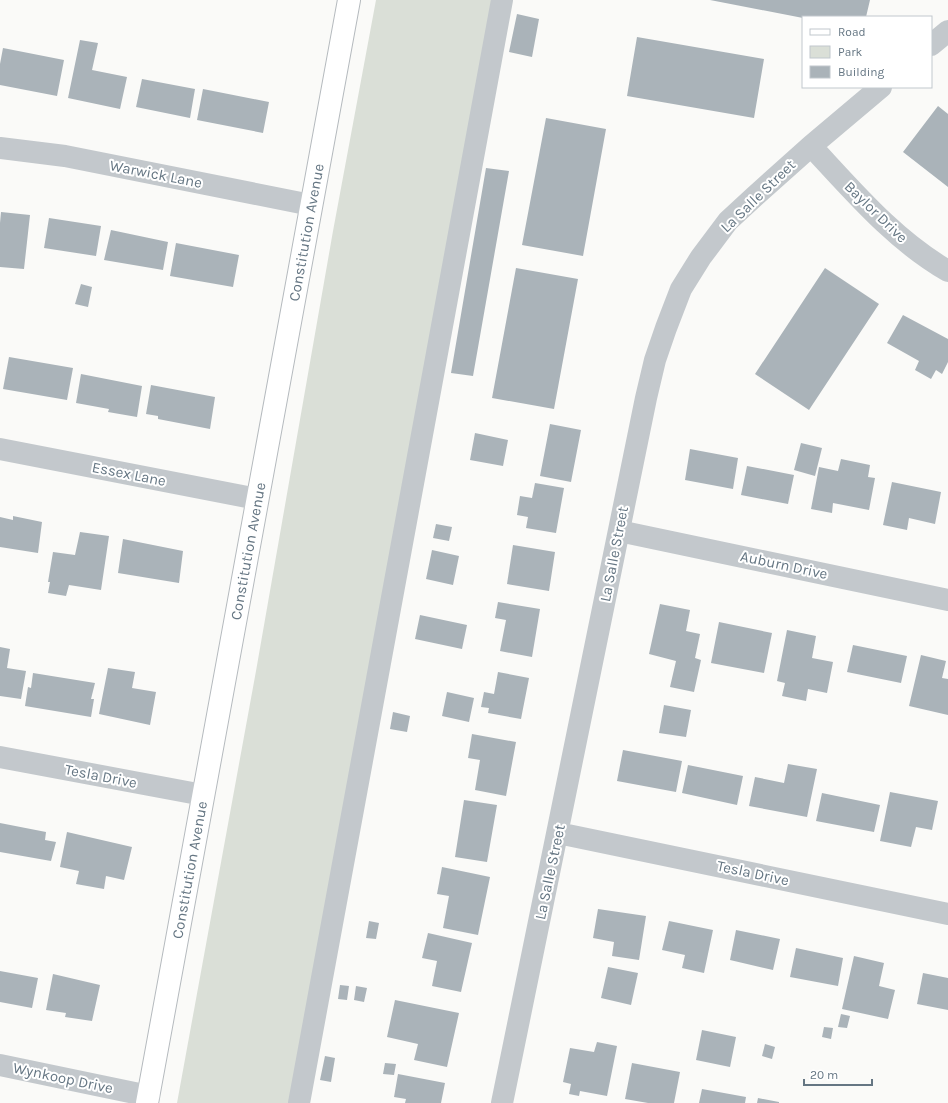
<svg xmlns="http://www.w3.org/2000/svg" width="948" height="1103" viewBox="0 0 948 1103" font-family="Karla,sans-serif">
  <rect width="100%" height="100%" fill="#fafaf8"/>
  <path fill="#dadfd7" d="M376,0H499L295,1103H177L256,671L333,231Z"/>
  <path fill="#aab3b9" d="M710,0H870L866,17H803V18Z
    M517,14L539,19L532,57L509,52Z
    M637,37L764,59L754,118L627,96Z
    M80,40L98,43L92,70L127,77L120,109L68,98Z
    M3,48L64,60L57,96L0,85V64Z
    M142,79L195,89L190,118L136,107Z
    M203,89L269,102L263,133L197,120Z
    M938,106L948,114V187L903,152Z
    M546,118L606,129L583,256L522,245Z
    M486,168L509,171L473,376L451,373Z
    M1,212L30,215L24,269L0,267V223Z
    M49,218L101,226L96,256L44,248Z
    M111,230L168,242L163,270L104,260Z
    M176,243L239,255L233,287L170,276Z
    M516,268L578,279L554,409L492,398Z
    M825,268L879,304L809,410L755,374Z
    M81,284L92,287L88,307L75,304Z
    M903,315L948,339V362L942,374L936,370L931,379L915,370L919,361L887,343Z
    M9,357L73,368L67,400L3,389Z
    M81,374L142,386L137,417L108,412L109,409L76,403Z
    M151,385L215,397L210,429L158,419V416L146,414Z
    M550,424L581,430L571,482L540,476Z
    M475,433L508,440L503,466L470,460Z
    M801,443L822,448L815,476L794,470Z
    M690,449L738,458L733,489L685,480Z
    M841,459L870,465L868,477L875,478L869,510L833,503L832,513L811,509L819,467L838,471Z
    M747,466L794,475L788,504L741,495Z
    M892,482L941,492L935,524L909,518L907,530L883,525Z
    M535,483L564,488L556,533L526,528L528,517L517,515L520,496L532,498Z
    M13,516L42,522L38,553L0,547V517L13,520Z
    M436,524L452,527L449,541L433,538Z
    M80,532L109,536L101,590L69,585L66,596L48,593L50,582H48L53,552L75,555Z
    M123,539L183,551L179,583L118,573Z
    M513,545L555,552L549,591L507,584Z
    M432,550L459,556L453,585L426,579Z
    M498,602L540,609L532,657L500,651L506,620L495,618Z
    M660,604L690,610L686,631L700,634L695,658L701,660L694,692L670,687L676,661L649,654Z
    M420,615L467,625L462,649L415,639Z
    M719,622L772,633L764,673L711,663Z
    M787,630L816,636L812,658L833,662L827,693L808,689L806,701L782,696L785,683L777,681Z
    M853,645L907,656L901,683L847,672Z
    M0,647L10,649L7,668L26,671L21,699L0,696Z
    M921,655L946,661L942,678L948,679V715L909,706Z
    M108,668L135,672L132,688L156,692L150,725L99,714Z
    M498,672L529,678L521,719L488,713L489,708L481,707L484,692L494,694Z
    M33,673L95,683L91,699H94L91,717L25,706L28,687L31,688Z
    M447,692L474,698L469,722L442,716Z
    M664,705L691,710L686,737L659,733Z
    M393,712L410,716L407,732L390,729Z
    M472,734L516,742L506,796L475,790L480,760L468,758Z
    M623,750L682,761L676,792L617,781Z
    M788,764L817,769L807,817L749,806L755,777L784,783Z
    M688,765L743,776L737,805L682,793Z
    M890,792L938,801L932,830L916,827L911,847L880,841Z
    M822,793L880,805L874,832L816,821Z
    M464,800L497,805L487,862L455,857Z
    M0,823L46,832L45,840L56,842L51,861L0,852Z
    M67,832L132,847L124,880L106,876L104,889L76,884L79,871L60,867Z
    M442,867L490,877L478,935L443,928L449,896L437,894Z
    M598,909L646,916L639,960L612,956L614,942L593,938Z
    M369,921L379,923L376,939L366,938Z
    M669,921L713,930L704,973L682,968L685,955L662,950Z
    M736,930L780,939L773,970L730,960Z
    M428,933L472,943L461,992L432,986L437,961L422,958Z
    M796,948L843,958L838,986L790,977Z
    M854,956L884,963L879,986L895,990L888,1019L842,1009Z
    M608,967L638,973L631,1005L601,998Z
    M0,971L38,978L32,1008L0,1002Z
    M923,973L948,978V1010L917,1004Z
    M53,974L100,985L92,1021L65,1017L66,1013L46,1010Z
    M340,985L349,986L347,1000L338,999Z
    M356,986L367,988L364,1002L354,1000Z
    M395,1000L459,1013L447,1067L414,1060L418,1044L387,1037Z
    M841,1014L850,1016L847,1028L838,1027Z
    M824,1027L833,1028L831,1039L822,1037Z
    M702,1030L736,1037L730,1067L696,1060Z
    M597,1042L617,1046L607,1096L580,1091L579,1096L569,1094L571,1084L563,1082L570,1048L594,1052Z
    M765,1044L775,1047L772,1059L762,1056Z
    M325,1056L335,1058L331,1082L320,1080Z
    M385,1063L396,1064L394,1075L383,1074Z
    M632,1063L680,1072L674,1103H648L625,1099Z
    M398,1074L445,1083L441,1103H405L406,1099L394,1097Z
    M702,1089L746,1097L745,1103H699Z
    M758,1098L779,1102V1103H757Z"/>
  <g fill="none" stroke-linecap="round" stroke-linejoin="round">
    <defs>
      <g id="major">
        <path id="s1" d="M147,1103L349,0"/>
      </g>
    </defs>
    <use href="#major" stroke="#b5babe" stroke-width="24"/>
    <path stroke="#c3c8cc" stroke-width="22" d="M931,45L948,31
      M811,146C853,191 894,240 948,271
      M0,148L65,156L311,205
      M0,449L257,499
      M619,531L948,600
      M0,757L203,795
      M558,833L948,914
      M0,1065L149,1096
      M299,1103L502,0
      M502,1103L646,398L655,360L666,328L681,289L701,257L728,221L754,197L811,146L881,87"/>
    <use href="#major" stroke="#fff" stroke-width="22"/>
  </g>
  <g text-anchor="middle" stroke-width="4" stroke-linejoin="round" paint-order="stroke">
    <g font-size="15" fill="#657683" stroke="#fff">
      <text transform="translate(156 174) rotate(11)" y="5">Warwick Lane</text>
      <text transform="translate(758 196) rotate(-44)" y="5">La Salle Street</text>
      <text transform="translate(876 212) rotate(44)" y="5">Baylor Drive</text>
      <text dy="5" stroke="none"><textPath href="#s1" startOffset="885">Constitution Avenue</textPath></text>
      <text transform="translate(129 474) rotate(11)" y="5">Essex Lane</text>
      <text dy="5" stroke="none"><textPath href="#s1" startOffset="561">Constitution Avenue</textPath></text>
      <text transform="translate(614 554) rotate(-79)" y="5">La Salle Street</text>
      <text transform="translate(784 565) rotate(12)" y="5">Auburn Drive</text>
      <text transform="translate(101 776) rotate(11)" y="5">Tesla Drive</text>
      <text dy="5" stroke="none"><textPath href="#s1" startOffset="237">Constitution Avenue</textPath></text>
      <text transform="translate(550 872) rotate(-78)" y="5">La Salle Street</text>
      <text transform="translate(753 873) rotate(12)" y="5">Tesla Drive</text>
      <text transform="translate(63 1078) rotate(12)" y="5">Wynkoop Drive</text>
    </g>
  </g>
  <rect x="802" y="16" width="130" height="72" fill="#ffffff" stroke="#c1c8cd"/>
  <rect x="810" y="29" width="20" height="6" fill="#ffffff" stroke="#c1c8cd"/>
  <text x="838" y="36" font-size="12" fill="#657683">Road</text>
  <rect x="810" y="46" width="20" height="12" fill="#dadfd7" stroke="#c1c8cd"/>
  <text x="838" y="56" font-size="12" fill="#657683">Park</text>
  <rect x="810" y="66" width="20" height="12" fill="#aab3b9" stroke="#c1c8cd"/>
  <text x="838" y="76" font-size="12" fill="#657683">Building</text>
  <path d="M804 1079v6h68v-6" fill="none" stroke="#657683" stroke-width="2"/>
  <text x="810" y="1079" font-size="12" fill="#657683" stroke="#ffffff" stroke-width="3" paint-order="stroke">20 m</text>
</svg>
